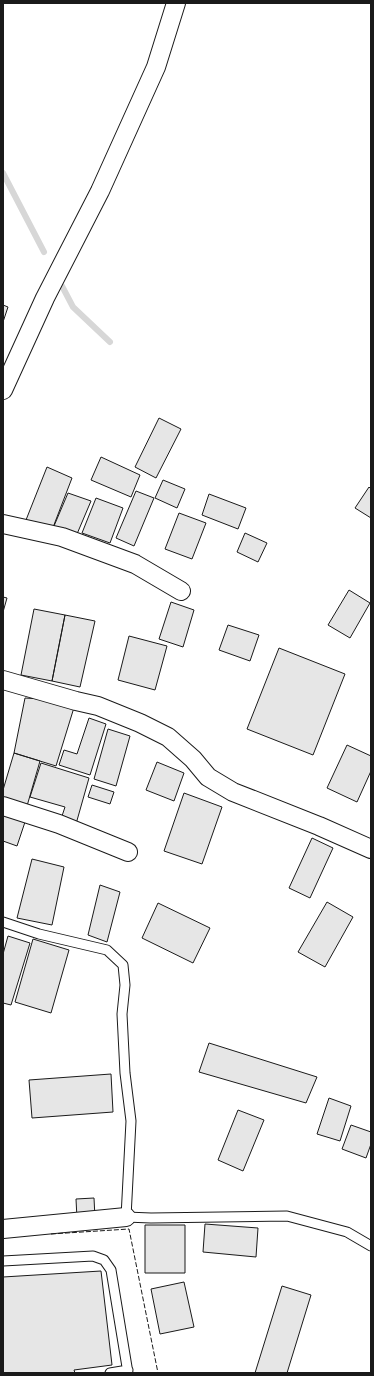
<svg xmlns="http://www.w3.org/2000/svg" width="374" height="1376" viewBox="0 0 374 1376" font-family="Ubuntu,sans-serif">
  <rect width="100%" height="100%" fill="#fff"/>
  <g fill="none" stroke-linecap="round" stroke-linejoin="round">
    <path stroke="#d7d7d7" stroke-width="6" d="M3,173L44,252
      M62,286L73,307L110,342"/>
  </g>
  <path fill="#e6e6e6" stroke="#1a1a1a" d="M3,305L8,307L3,322Z
    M159,418L181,429L156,478L135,467Z
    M101,457L140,475L131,497L91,480Z
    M47,467L72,478L52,530L26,520Z
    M163,480L185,489L177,508L155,498Z
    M369,487L371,489V518L355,508Z
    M136,491L154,498L134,546L116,538Z
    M68,493L91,501L77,534L54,526Z
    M209,494L246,508L238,529L202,515Z
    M96,498L123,508L110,543L82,533Z
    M179,513L206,523L192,559L165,549Z
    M245,533L267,543L258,562L237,552Z
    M349,590L370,603L350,638L328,625Z
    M3,597L7,598L3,612Z
    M171,602L194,610L183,647L159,639Z
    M34,609L65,615L52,681L21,675Z
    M65,615L95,621L80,687L52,681Z
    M228,625L259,635L250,661L219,650Z
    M129,636L167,646L155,690L118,680Z
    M279,648L345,674L313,755L247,729Z
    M25,698L76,701L56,766L14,753Z
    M89,718L106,724L90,775L59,765L64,750L77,754Z
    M108,729L130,736L116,786L94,779Z
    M347,745L371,756V771L357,802L327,788Z
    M14,753L40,761L27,806L3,799V790Z
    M157,762L184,773L174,801L146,790Z
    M41,763L89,778L76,824L61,819L65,807L30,797Z
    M92,785L114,792L110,804L88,797Z
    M184,793L222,807L202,864L164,851Z
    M3,811L26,819L17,846L3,841Z
    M312,838L333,848L310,898L289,888Z
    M32,859L64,867L52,925L17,918Z
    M100,885L120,892L107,942L88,935Z
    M327,902L353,917L325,967L298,952Z
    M158,903L210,928L193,963L142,938Z
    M8,936L30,943L11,1005L3,1003V954Z
    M33,939L69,950L51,1013L15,1002Z
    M209,1043L317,1077L306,1103L199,1072Z
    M111,1074L113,1112L32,1118L29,1080Z
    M329,1098L351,1106L340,1141L317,1134Z
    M238,1110L264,1120L243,1171L218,1160Z
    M351,1125L371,1132V1144L366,1158L342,1149Z
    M94,1198L95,1218L77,1219L76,1199Z
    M205,1224L258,1228L256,1257L203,1252Z
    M145,1225H185V1273H145Z
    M101,1271L112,1365L74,1370L75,1373H3V1277Z
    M184,1282L194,1327L160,1334L151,1289Z
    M282,1286L311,1295L287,1373H255Z"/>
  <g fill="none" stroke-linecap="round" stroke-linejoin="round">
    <defs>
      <path id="service" d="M3,922L39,934L107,950L123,965L125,985L122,1014L125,1073L131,1121L126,1217L151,1218L287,1216L347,1232L371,1246
        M3,1261L93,1256L104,1260L111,1270L128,1373
        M110,1373L128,1370"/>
      <path id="minor" d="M3,390L45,298L100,191L156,67L176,3
        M3,524L62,537L135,564L181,591
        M3,680L76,701L98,706L140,723L168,737L193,759L208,777L233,792L319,826L371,849
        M3,806L59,824L128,852
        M3,1229L126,1217"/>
    </defs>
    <use href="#service" stroke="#1a1a1a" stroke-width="11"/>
    <use href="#minor" stroke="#1a1a1a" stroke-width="20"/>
    <use href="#service" stroke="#fff" stroke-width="9"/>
    <use href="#minor" stroke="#fff" stroke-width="18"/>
    <path stroke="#1a1a1a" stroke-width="1" stroke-dasharray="5 2" stroke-linecap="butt" d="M51,1234L129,1229L158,1373"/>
  </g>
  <rect width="374" height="1376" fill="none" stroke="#1a1a1a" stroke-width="8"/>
</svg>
